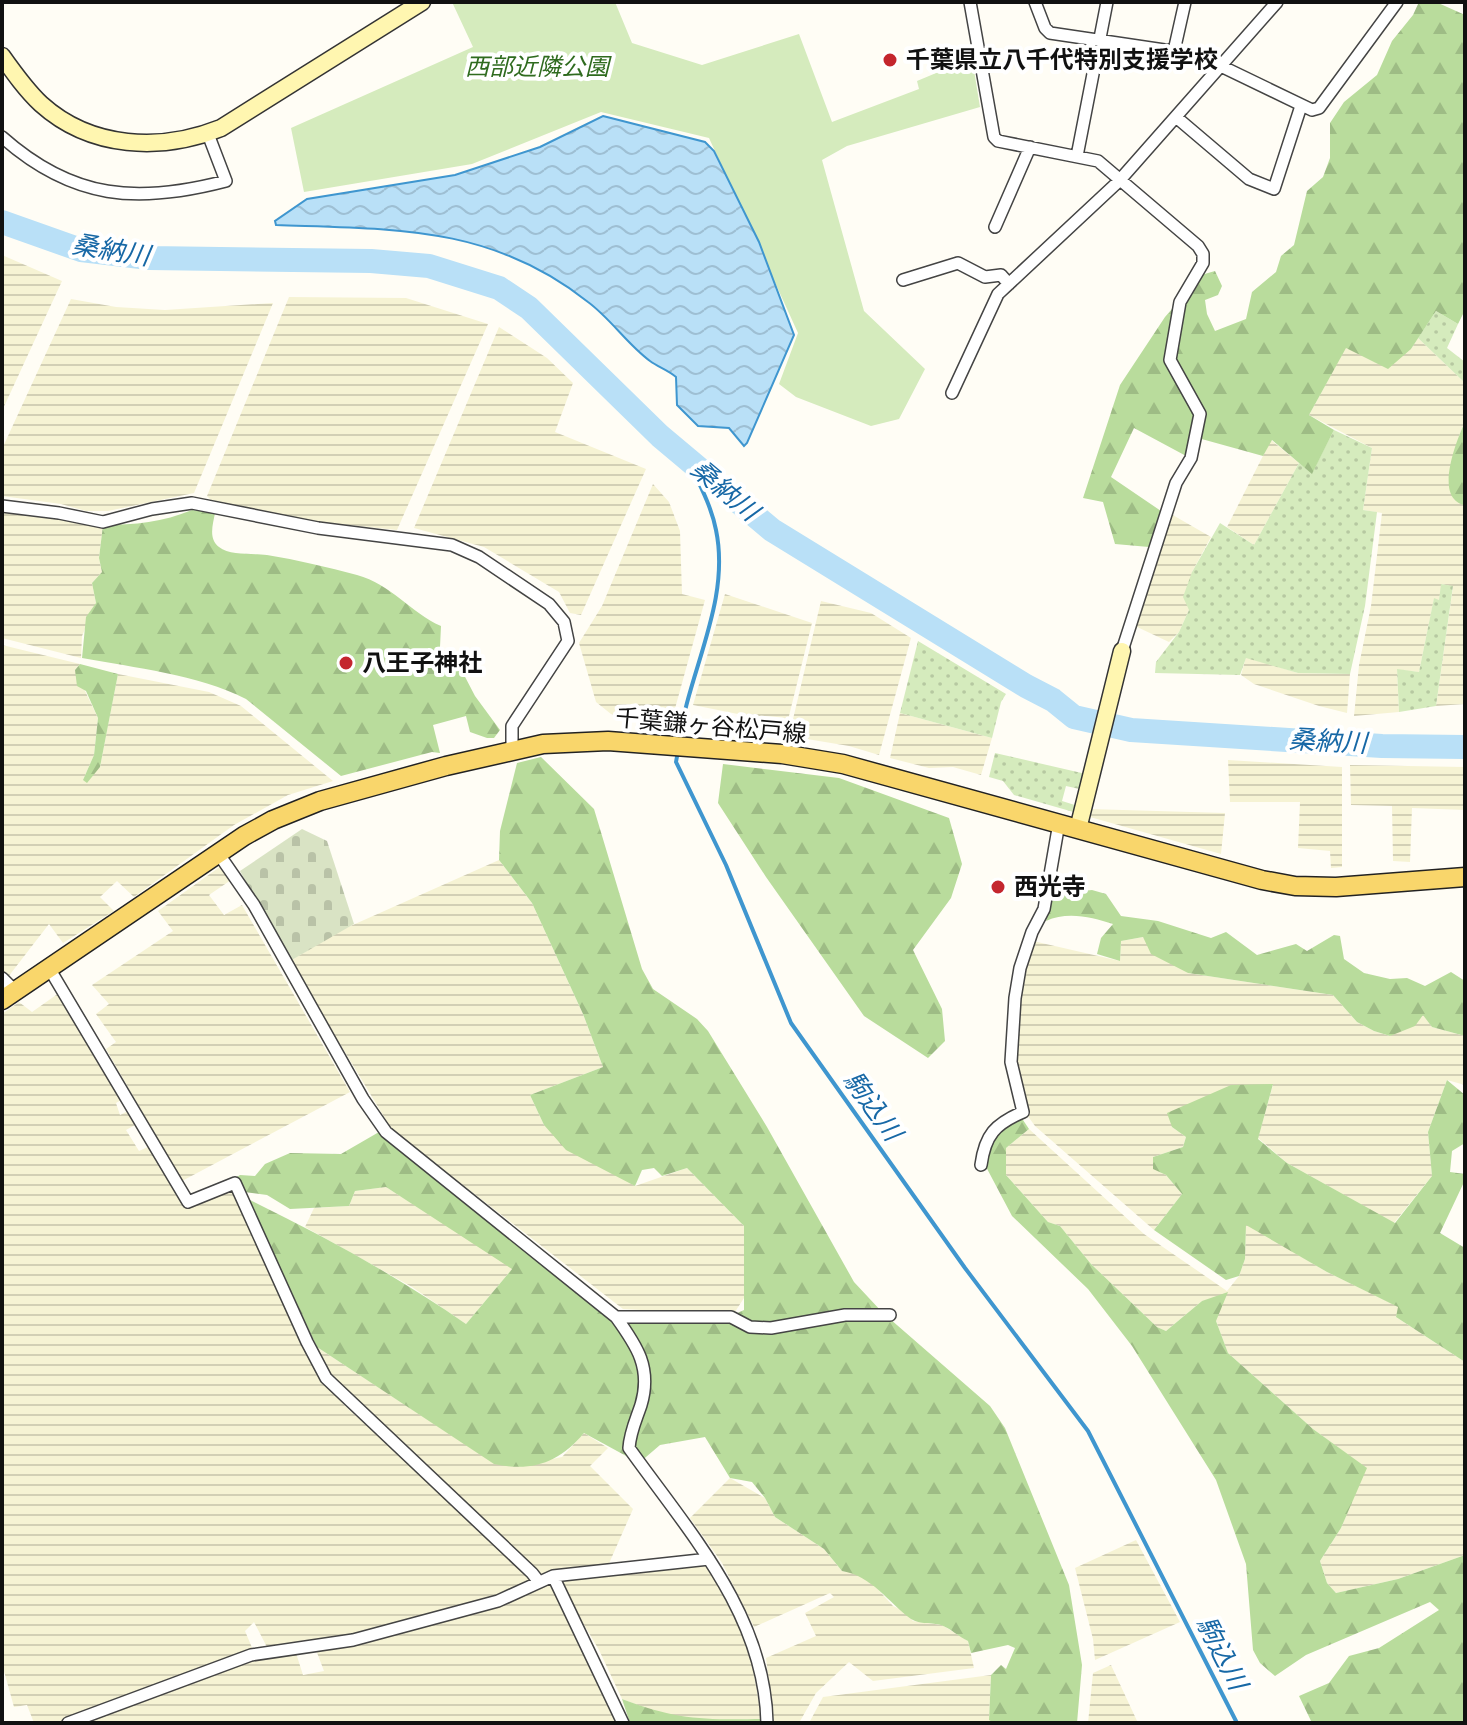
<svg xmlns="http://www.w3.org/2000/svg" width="1467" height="1725" viewBox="0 0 1467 1725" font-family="Spectral,'Noto Sans JP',serif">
  <defs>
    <pattern id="farmland-rules" width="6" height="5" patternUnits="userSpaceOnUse" patternTransform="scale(2)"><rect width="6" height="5" fill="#f6f3d4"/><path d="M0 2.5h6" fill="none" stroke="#d2cfb5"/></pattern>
    <pattern id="grass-dots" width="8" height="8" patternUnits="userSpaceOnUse" patternTransform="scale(2)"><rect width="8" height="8" fill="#d5ebbd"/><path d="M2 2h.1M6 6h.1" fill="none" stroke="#b6c8a1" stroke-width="1.8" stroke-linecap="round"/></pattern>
    <pattern id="forest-firs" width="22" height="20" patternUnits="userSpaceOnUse" patternTransform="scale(2)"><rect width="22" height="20" fill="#b9dc9c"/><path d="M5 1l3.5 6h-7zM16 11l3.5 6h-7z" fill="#9ebc85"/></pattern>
    <pattern id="cemetery-stones" width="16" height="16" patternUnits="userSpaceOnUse" patternTransform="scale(2)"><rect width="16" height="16" fill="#d9e3c4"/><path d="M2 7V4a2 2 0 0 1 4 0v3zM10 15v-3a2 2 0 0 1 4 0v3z" fill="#b9c2a7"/></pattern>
    <pattern id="water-waves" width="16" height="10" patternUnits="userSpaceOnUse" patternTransform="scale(2)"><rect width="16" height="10" fill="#b9e0f7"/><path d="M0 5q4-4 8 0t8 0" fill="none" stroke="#9ebfd3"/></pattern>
  </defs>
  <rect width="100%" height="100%" fill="#fffdf5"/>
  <path fill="url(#farmland-rules)" d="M2,255L62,281L2,411Z
    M289,297L406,298L488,324L397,530L320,522L211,500L207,496Z
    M71,299L116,307L165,310L273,303L194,493L108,511H86L61,504L2,496V449Z
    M499,327L547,358L573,383L555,432L646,469L581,615L570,613L559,592L484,547L414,528Z
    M1418,338L1465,383V422L1459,436L1454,499L1465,506V704L1436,706L1453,587L1442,584L1439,600L1434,599L1419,672L1397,670L1399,712L1354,716L1359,665L1371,606L1382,513L1363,510L1372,448L1309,415L1346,347L1411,349Z
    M1271,440L1299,463L1254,545L1227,527Z
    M653,484L669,502L680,531L682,594L705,600L671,723L611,714L596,702L579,643L602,606Z
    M2,510L59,516L83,524L103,525L99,558L102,572L92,583L96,603L82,636L81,658L2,638Z
    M1171,514L1211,537L1192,572L1189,610L1179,632L1169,642L1135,626Z
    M725,594L812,623L787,724L693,705Z
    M821,601L871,613L911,638L879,755L849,746L789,736Z
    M2,645L80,664L75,670L98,718L94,755L83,780L100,767L118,674L209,692L241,706L333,781L288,795L234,825L134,897L117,881L100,897L114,911L63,943L49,924L8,977L2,971Z
    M1246,657L1298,673L1350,674L1347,713L1319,706L1254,684L1241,675Z
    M900,713L992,738L981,775L953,767L929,768L890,758Z
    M1228,760L1342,767V867L1331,868L1330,851L1298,848L1300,802H1230Z
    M1350,765L1465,767V810L1412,808L1410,862L1393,861L1392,806L1351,805Z
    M1089,809L1225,813L1221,854L1090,817Z
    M499,860L532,903L583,1014L603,1067L530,1095L544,1125L635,1186L687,1168L744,1226V1298L733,1315L623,1309L392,1130L290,961L337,932Z
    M221,866L231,880L209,895L224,915L242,905L350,1092L182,1181L106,1049L116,1042L96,1014L109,1004L92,985L173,931L158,911Z
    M1143,937L1188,973L1333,995L1357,1022L1374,1031L1390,1036L1423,1014L1432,1027L1465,1036V1085L1447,1080L1428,1132L1432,1176L1394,1223L1287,1163L1258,1138L1273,1085L1172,1127L1186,1137L1183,1147L1153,1157L1156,1170L1166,1175L1182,1194L1154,1230L1035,1126L1027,1115L1015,1063L1016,1027L1024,969L1033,941L1120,961L1121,941Z
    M59,993L121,1100L116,1103L120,1115L128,1111L135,1125L126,1130L139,1151L150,1146L186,1207L232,1188L320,1379L349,1410L406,1458L530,1575L528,1585L495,1598L353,1637L268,1649L254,1622L245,1631L253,1650L58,1723H34L27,1705L14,1707L2,1664V1014L19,1002L32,1012Z
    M1029,1129L1144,1234L1227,1291L1239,1276L1245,1259L1246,1224L1327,1272L1399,1307L1396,1317L1465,1362V1555L1398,1579L1336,1593L1327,1583L1320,1561L1341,1528L1366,1468L1313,1429L1228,1353L1216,1321L1202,1301L1166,1331L1157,1327L1091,1264L1060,1226L1048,1222L1006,1175V1148Z
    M386,1187L513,1268L466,1324L412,1287L305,1227L314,1208L349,1206L355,1191Z
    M317,1347L495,1464L547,1460L562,1457L584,1433L608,1448L590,1466L633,1509L607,1568L541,1575L329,1376Z
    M730,1478L765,1498L775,1517L824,1549L842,1571L857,1573L874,1585L893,1606L904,1611L913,1621L942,1625L968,1641L974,1668L873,1681L849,1662L816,1693L799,1723H774L766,1658L816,1636L805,1613L834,1597L830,1593L754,1627L722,1563L690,1518Z
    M1136,1540L1180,1622L1095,1660L1093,1639L1075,1568Z
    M696,1565H706L722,1586L734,1612L751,1659L762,1719L701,1721L656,1712L622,1699L599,1650L557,1579Z
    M550,1581L612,1708L616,1723H77L251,1660L296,1653L303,1675L324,1671L316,1650Z
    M1111,1665L1138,1723H1088L1093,1673Z
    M991,1675L989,1719L994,1723H809L823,1697Z"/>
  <path fill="url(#grass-dots)" d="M1436,311L1458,324L1447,348L1465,362V383L1418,338Z
    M1334,430L1372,448L1363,510L1377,512L1365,606L1350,674L1298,673L1246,658L1240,675L1155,673L1156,662L1179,632L1189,610L1183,597L1192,572L1220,523L1254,545L1299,463L1312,473Z
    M1441,584L1453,586L1436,706L1399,712L1397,669L1419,672L1434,598L1439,600Z
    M918,641L1006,694L1001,702L992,738L900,713Z
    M995,753L1086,774L1084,790L1066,786L1062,801L1078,806L1077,813L1014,795L1003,781L989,777Z"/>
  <path fill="url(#forest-firs)" d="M1419,2H1436L1465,15V310L1458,324L1436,311L1411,349L1388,369L1346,348L1309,415L1334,430L1312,474L1272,440L1263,456L1198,438L1203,410L1174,358L1185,304L1201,275L1215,271L1222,286L1218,295L1205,300L1207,314L1215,331L1246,319L1252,292L1276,272L1281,256L1294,245L1307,191L1323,177L1330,158V123L1344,102L1377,75L1392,41L1413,15Z
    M1178,302L1168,360L1196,414L1188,457L1134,428L1111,477L1161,511L1149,547L1115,544L1103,502L1083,498L1120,385L1165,317Z
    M1465,422V506C1461,504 1456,502 1454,499C1440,483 1457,439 1465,422Z
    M192,510L215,513C213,524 208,539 219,547C230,556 253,553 267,555C297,560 328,567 357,575C391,584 411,613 441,626L440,647L466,665L462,671L475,696L500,730L494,738H487L470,732L466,716L433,725L440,753L432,752L341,776L246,699C197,674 135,668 82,658L86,617L96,603L92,583L102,572L99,558L103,525C135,525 163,522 192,510Z
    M80,664L118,674L100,767L87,783L83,780L94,755L98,718L86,691L77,686L75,670Z
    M541,757L594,809L642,969L653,989L697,1019L708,1031L767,1127L854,1282L882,1312L990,1406L1005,1428L1069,1585L1082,1665L1077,1723H994L989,1720L991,1675L1001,1665L1006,1669L1015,1648L1008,1645L971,1653L968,1641C959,1637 950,1628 941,1625C932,1622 920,1625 911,1619C888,1602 872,1576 842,1571L824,1549L775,1517L765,1498L752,1482L730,1478L705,1437L660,1445L639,1463L584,1433C559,1463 532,1472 494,1464L317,1347L248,1199C324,1236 397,1276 466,1324L512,1269L386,1187L355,1191L349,1206L290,1209L267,1195L244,1192L230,1181L240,1175L255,1176L265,1164L290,1153L341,1154L379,1132L612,1320L733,1315L744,1310V1226L687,1168L662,1176L654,1168L642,1170L635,1186L566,1150L544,1125L530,1095L603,1067L583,1014L532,903L499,860L500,831L517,763Z
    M723,764L839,778L949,818L962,864L951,898L913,950L942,1009L945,1041L928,1058L864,1016L766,877L718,803Z
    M1092,890L1106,894L1121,916L1158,921L1211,938L1226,932L1257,955L1296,944L1307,951L1334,935L1340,936L1344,959L1364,973L1390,979L1407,978L1425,986L1451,972L1465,981V1036L1432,1027L1423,1015L1415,1026L1390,1036L1374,1031L1357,1022L1333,995L1188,973L1151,954L1143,937L1121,941L1120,961L1097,954L1101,938L1113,924C1092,917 1067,911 1046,921L1053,894Z
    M1447,1080L1465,1095V1143L1452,1151L1450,1172L1465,1174V1180L1440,1233L1465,1248V1362L1396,1317L1398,1307L1327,1272L1246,1225L1245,1259L1239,1276L1226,1280L1154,1230L1182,1194L1166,1175L1153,1169V1157L1183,1147L1186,1137L1172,1127L1167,1113L1231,1085L1273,1084L1258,1139L1287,1163L1395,1223L1432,1176L1428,1132Z
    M1021,1117L1029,1129L1006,1148V1175L1048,1222L1060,1226L1091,1264L1157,1327L1166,1331L1202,1301L1228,1292L1216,1321L1228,1353L1313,1429L1367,1468L1341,1528L1320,1561L1327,1583L1336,1593L1398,1579L1465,1555V1723H1312L1299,1696L1329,1683L1349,1656L1379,1648L1439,1610L1430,1602L1306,1655L1275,1676L1260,1663L1253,1650L1246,1564L1216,1480L1132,1346L1088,1289L1012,1216L984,1163L986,1144L1005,1123Z
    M622,1699C676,1720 706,1720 762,1719V1723H630Z"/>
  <path fill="url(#cemetery-stones)" d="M302,829L327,841L354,924L290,961L240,871Z"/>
  <path fill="#d5ebbd" d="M452,2H615L632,43L702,65L799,34L832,122L919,89L917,81L972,58L980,107L847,146L822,160L864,311L925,369L899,419L871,426L796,397L779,384L798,333L709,138L601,112L472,164L304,192L291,128L473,47Z"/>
  <path fill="url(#water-waves)" stroke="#3f96cf" stroke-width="2" d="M603,116L705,142L714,151L759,242L794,335L747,443L744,446L729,428L698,426L677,405L676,377C668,370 658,367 650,361C627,344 611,319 588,302C491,225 393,229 276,225L275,221L307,199L455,175L540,147Z"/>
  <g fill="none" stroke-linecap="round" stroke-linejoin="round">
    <path stroke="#3f96cf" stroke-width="4" d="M679,742C688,672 731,602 716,530C711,504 697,480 686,456
      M678,751L676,762L726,865L791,1023L965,1268L1088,1431L1237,1723"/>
    <path stroke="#b9e0f7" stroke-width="24" d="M2,222L81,250L149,258L371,261L429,266L499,288L529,308L660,436L772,530L1026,686L1053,700L1074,717L1131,730L1382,746L1465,747"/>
    <defs>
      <path id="street" d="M970,2L994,137L998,141L1098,161L1198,246L1203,254V263L1180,302L1170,360L1200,414L1191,458L1176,483L1122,651
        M1035,2L1045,28L1050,33L1198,55L1312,110L1319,108L1397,2
        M1174,51L1185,2
        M1176,117L1249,179L1274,189L1301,106
        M2,137C73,200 138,204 226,181L208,134
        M1077,156L1107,2
        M995,227L1030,147
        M903,280L958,263L985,277L1001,275L1009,284
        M952,393L998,294L1119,181L1277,2
        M2,506L59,513L103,522L152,509L192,503L318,528L452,545L479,557L549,604L564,622L568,641L512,726V749
        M218,853L254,905L363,1099L386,1132L616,1317C637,1346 652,1368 641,1405C636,1420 630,1432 629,1448C689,1532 765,1615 767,1723
        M49,968L188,1202L235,1183L307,1342L326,1378L532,1573L539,1582
        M2,978L15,991
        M981,1165C985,1135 995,1124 1023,1112L1011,1062L1015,998L1020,968L1032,932L1044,909L1059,823
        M616,1317H731L750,1327L771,1328L845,1315H890
        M553,1576L623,1723
        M68,1723L251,1655L353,1640L498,1601L553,1576L709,1559"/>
      <path id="secondary" d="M2,56C14,73 26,90 41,104C91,149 161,152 221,128L422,2
        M1078,829L1122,651"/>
      <path id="primary" d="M2,1000L244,836L273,820L320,801L446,766L543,744L608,741L782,754L843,764L1262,880L1295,886L1336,887L1465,877"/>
    </defs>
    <use href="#street" stroke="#444" stroke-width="14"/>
    <use href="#secondary" stroke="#333" stroke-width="19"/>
    <use href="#primary" stroke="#222" stroke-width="21"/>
    <use href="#street" stroke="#fff" stroke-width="11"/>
    <use href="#secondary" stroke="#fff6b0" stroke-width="16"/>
    <use href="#primary" stroke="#f9d66b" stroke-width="18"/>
  </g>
  <g fill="#c4262e" stroke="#fff" stroke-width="3">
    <circle cx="890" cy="60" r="8"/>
    <circle cx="346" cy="663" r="8"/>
    <circle cx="998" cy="887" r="8"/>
  </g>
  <g text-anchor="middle" stroke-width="8" stroke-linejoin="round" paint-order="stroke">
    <g font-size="24" font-weight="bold" fill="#111" stroke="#fff" text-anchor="start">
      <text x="906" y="68">千葉県立八千代特別支援学校</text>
      <text x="362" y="671">八王子神社</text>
      <text x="1014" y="895">西光寺</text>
    </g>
    <g font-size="24" font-style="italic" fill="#2f6b1f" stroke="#fff">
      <text x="537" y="75">西部近隣公園</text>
    </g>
    <g font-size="24" fill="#111" stroke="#fff">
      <text transform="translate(711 726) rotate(5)" y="8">千葉鎌ヶ谷松戸線</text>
    </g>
    <g font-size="26" font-style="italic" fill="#1768a6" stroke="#fff">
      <text transform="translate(111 250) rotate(9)" y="9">桑納川</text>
      <text transform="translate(725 490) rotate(40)" y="9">桑納川</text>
      <text transform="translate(1328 741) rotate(3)" y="9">桑納川</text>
      <text transform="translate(873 1106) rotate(54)" y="9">駒込川</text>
      <text transform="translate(1222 1653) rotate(63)" y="9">駒込川</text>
    </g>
  </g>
  <rect width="1467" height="1725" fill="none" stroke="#111111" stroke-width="8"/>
</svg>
